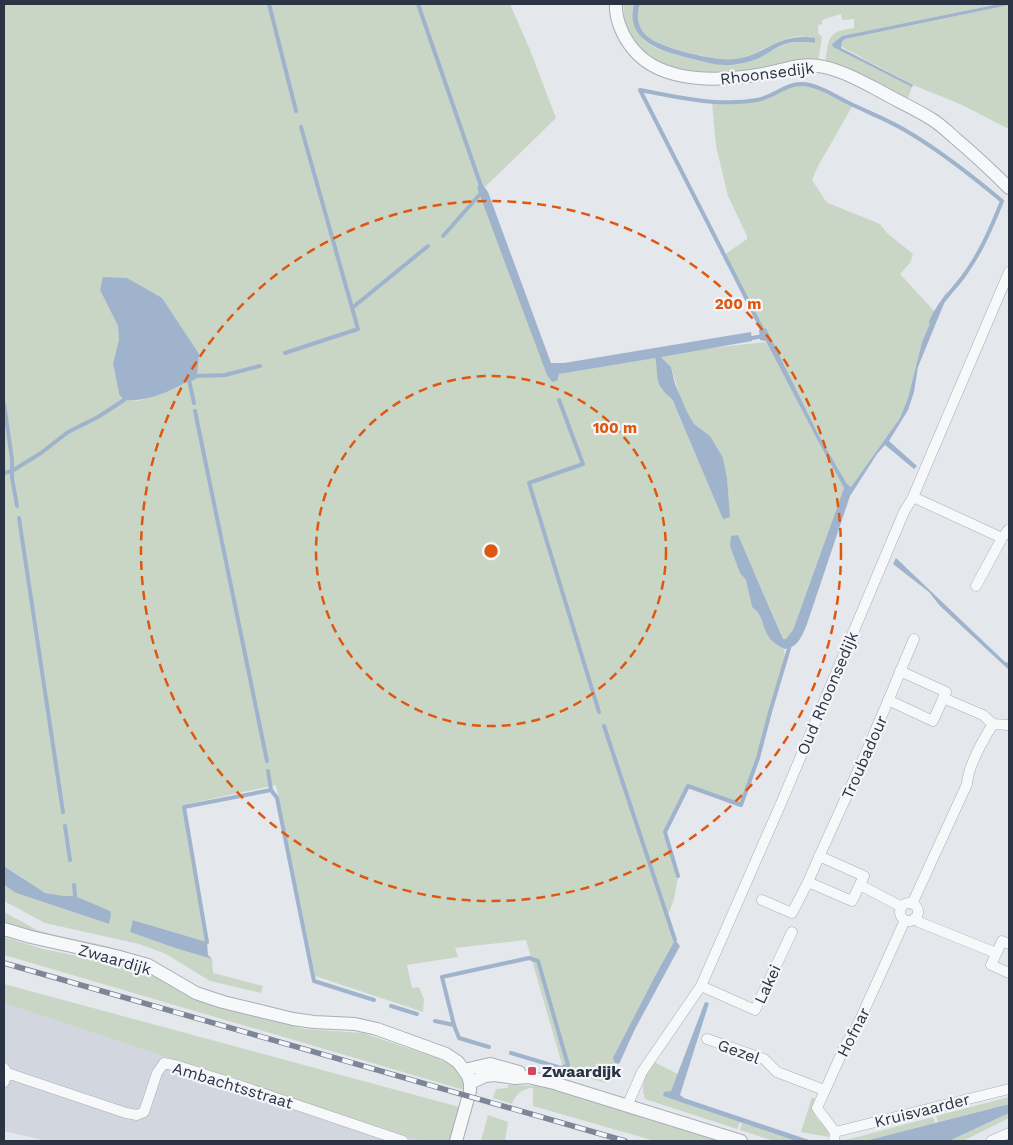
<svg xmlns="http://www.w3.org/2000/svg" width="1013" height="1145" viewBox="0 0 1013 1145" font-family="'Work Sans',sans-serif">
  <rect width="100%" height="100%" fill="#e4e7ec"/>
  <path fill="#d2d6de" d="M4,994L445,1141H47L4,1131Z"/>
  <path fill="#c9d6c5" fill-rule="evenodd" d="M4,4H510L530,50L556,118L485,187L481,182L477,189L552,382L557,381L558,374L655,357L662,390L670,396L682,420L710,436L694,424L685,413L671,367L660,356L710,348L767,342L818,441L844,488L793,630L787,639H783L754,571L737,563L740,573L746,580L752,607C764,616 761,624 768,636C771,642 778,645 784,649L785,659L758,758L741,805L688,787L665,832L678,876L674,899L668,915L675,940L655,976L614,1058L615,1063L606,1083L564,1071L526,940L455,948L458,957L407,965L412,988L419,987L424,999L423,1012L315,976L276,785L183,805L207,942L134,920L130,932L175,948L212,959L213,973L263,986L261,993L210,981L166,954L139,944L45,923L4,901V885L16,893L108,924L76,896C35,898 34,882 4,866ZM100,290L197,376L159,395L137,401L119,394L113,363L119,340L118,326Z
    M623,4H634L632,12L638,33L645,41L656,48L677,55L710,63L729,65L745,62L756,59L787,43L801,41L815,43C812,41 808,38 805,37C786,31 754,59 732,60C713,60 661,48 647,36C637,27 636,15 640,4H999L849,35L842,36L832,44L837,49L912,87L907,101L826,63C825,59 826,56 827,51C829,32 837,31 854,28V19L842,20L841,14L822,20V24L818,25V33L822,37L818,62L731,76L675,70L653,60L634,45L625,23Z
    M1009,5V129L960,104L913,85L840,46L845,39Z
    M792,84C814,84 833,95 853,105L818,166L812,180L825,200L828,203L880,224L887,233L913,254L910,263L900,274L935,312L922,342L908,398L900,418L851,487L847,484L818,434L766,328L761,329L724,255L747,239V236L728,196L716,146L712,102C732,102 753,103 771,95C778,92 785,88 792,84Z
    M4,912L37,930L51,934L111,947V951L28,931L4,923Z
    M4,937L43,949L138,968L160,978L193,999L304,1029L363,1033L437,1058L455,1067L462,1076L464,1090L4,955Z
    M4,984L463,1108L453,1141H422L4,1003Z
    M652,1061L678,1074L671,1091L664,1096L740,1122L737,1129L645,1099C640,1086 646,1073 652,1061Z
    M508,1085L542,1086L586,1098L721,1141H655L533,1106V1088C523,1088 516,1094 512,1104L493,1098L496,1089L508,1088Z
    M812,1097L815,1099C807,1121 828,1120 829,1137L801,1132Z
    M1009,1097V1104L938,1122L936,1116Z
    M1009,1113V1118L963,1141H949Z
    M488,1115L508,1122L505,1141H481Z
    M933,1117L935,1123L865,1141H842Z
    M742,1123L796,1141H774L740,1130Z"/>
  <path fill="#9fb4cc" d="M634,4H640C636,15 637,27 647,36C660,48 717,62 735,59C767,55 777,32 815,38V43C806,42 797,41 788,43C777,46 768,54 757,59C749,62 739,64 731,65C718,66 705,62 693,59C664,52 624,42 634,4Z
    M999,4H1009V5L845,39L842,42L841,48L913,85L912,87L833,47L832,44L842,36Z
    M481,182L488,192L551,363H564L751,332L752,341L661,357L671,367L675,384L687,412L694,424L710,436L723,458L727,479L730,517L723,519L673,401C670,396 665,394 662,389C655,381 658,367 655,358L559,374L557,381L552,382L547,375L477,188Z
    M103,277L127,278L162,298L199,354L197,376C174,389 152,402 124,400L119,394L113,363L119,340L118,326L100,290Z
    M947,291L944,298L945,301L918,367L914,392L908,410L889,441L917,466L914,469L885,445L877,454L850,496L807,624C802,636 798,648 784,649C778,645 771,642 768,636C761,624 764,616 752,607L746,580L740,573L730,546L731,536L738,535L783,639H786L793,630L844,488L818,441L766,341L760,340L759,330L766,328L818,434L847,484L851,487L900,418L908,398L922,342L934,314Z
    M896,558L1005,662L1009,663V670L940,606L929,592L893,564Z
    M4,866L45,893L64,896H75L110,911L111,914L109,924L16,893L4,885Z
    M133,920L207,942L208,955L212,959L175,948L130,932Z
    M675,940L680,946L635,1029L619,1064L615,1063L613,1058L655,976Z
    M705,1002L709,1003L680,1095L684,1098L812,1141H796L663,1096L664,1092L671,1091Z
    M1009,1104V1113L949,1141H865Z"/>
  <g fill="none" stroke-linecap="round" stroke-linejoin="round">
    <path stroke="#9fb4cc" stroke-width="4" d="M269,4L296,111
      M418,4L481,186
      M443,236L482,192
      M352,308L428,246
      M764,333L640,90C678,97 718,107 757,100C774,97 786,83 803,84C818,85 835,96 849,103C867,112 886,119 903,129C938,149 971,175 1002,201C992,226 981,252 965,274C954,290 938,303 931,322
      M747,339L763,336
      M285,353L358,329L301,127
      M559,400L583,464L529,483L599,712
      M194,403L189,380L197,376L225,375L260,366
      M4,404L12,459V478L17,506
      M195,411L267,761
      M4,473L12,471L41,453L68,432L98,417L124,400
      M19,518L63,812
      M604,726L675,940
      M271,790L277,798L314,981L374,1000
      M65,826L70,860
      M678,876L665,832L688,786L741,805L758,758L770,712L790,645
      M74,885L75,896
      M207,942L184,807L271,790L268,771
      M391,1006L417,1014
      M435,1021L454,1025L459,1038L489,1047
      M454,1025L442,977L529,958L538,961L568,1065L561,1068L511,1053"/>
    <defs>
      <path id="minor" d="M913,497L1002,538
        M976,586L1002,538L1009,529
        M943,698L983,715L993,724
        M888,700L933,721L946,692L900,671
        M819,856L864,876L852,901L808,882C830,831 854,782 875,731C889,700 901,669 914,639
        M860,885L902,907
        M762,900L792,913L808,882
        M900 912a9 9 0 1 1 18 0a9 9 0 1 1-18 0Z
        M912,904L967,784C968,766 983,740 993,724L1009,725
        M915,918L919,922L996,953
        M1009,944L1002,941L991,965L1009,973
        M701,986L755,1010L792,932
        M707,1039L764,1059L777,1072L824,1090
        M4,1068L7,1073L126,1113L137,1115L144,1112L157,1073L164,1063L178,1066L241,1086L403,1141
        M4,1082L7,1073
        M627,1106L642,1072L701,986L782,801L904,512L913,497L1009,272
        M835,1132L1009,1089
        M834,1141L835,1132L817,1108L845,1046L859,1022L905,920
        M991,1141L1009,1133"/>
      <path id="tertiary" d="M616,4C615,19 623,37 633,49C663,86 726,81 768,73C787,69 804,62 824,67C843,71 863,82 880,91C897,101 916,109 933,120C941,125 949,133 956,139C975,155 992,171 1009,188
        M4,929L31,937L116,956L148,965L196,993L223,1002L293,1019L314,1022L355,1024L377,1029L446,1054L458,1062L468,1076L470,1083V1091L456,1141
        M464,1070L490,1064L519,1072
        M470,1083L485,1076L494,1075L515,1078L528,1077L554,1083L741,1141"/>
    </defs>
    <use href="#minor" stroke="#a9aeb7" stroke-width="11"/>
    <use href="#tertiary" stroke="#a9aeb7" stroke-width="14"/>
    <use href="#minor" stroke="#f7f8fa" stroke-width="10"/>
    <use href="#tertiary" stroke="#f7f8fa" stroke-width="12"/>
    <defs>
      <path id="rail" d="M4,963L625,1141"/>
    </defs>
    <use href="#rail" stroke="#7d8696" stroke-width="5.5"/>
    <use href="#rail" stroke="#f4f6f9" stroke-width="4" stroke-dasharray="11" stroke-linecap="butt"/>
  </g>
  <g fill="none" stroke="#df570f" stroke-width="2.5" stroke-dasharray="9 6">
    <circle cx="491" cy="551" r="175"/>
    <circle cx="491" cy="551" r="350"/>
  </g>
  <rect fill="#d1495b" stroke="#f4f6f9" stroke-width="2" x="527" y="1066" width="10" height="10" rx="2.5"/>
  <g text-anchor="middle" stroke-width="4.5" stroke-linejoin="round" paint-order="stroke">
    <g font-size="16" fill="#2b3445" stroke="#f4f6f9">
      <text transform="translate(767 73) rotate(-7)" y="6">Rhoonsedijk</text>
      <text transform="translate(827 693) rotate(-67)" y="6">Oud Rhoonsedijk</text>
      <text transform="translate(864 757) rotate(-66)" y="6">Troubadour</text>
      <text transform="translate(115 959) rotate(16)" y="6">Zwaardijk</text>
      <text transform="translate(767 984) rotate(-65)" y="6">Lakei</text>
      <text transform="translate(853 1032) rotate(-63)" y="6">Hofnar</text>
      <text transform="translate(739 1051) rotate(20)" y="6">Gezel</text>
      <text transform="translate(233 1085) rotate(17)" y="6">Ambachtsstraat</text>
      <text transform="translate(922 1110) rotate(-14)" y="6">Kruisvaarder</text>
    </g>
    <g font-size="16" font-weight="bold" fill="#2b3445" stroke="#f4f6f9" text-anchor="start">
      <text x="542" y="1077">Zwaardijk</text>
    </g>
  </g>
  <circle cx="491" cy="551" r="8" fill="#df570f" stroke="#f4f6f9" stroke-width="2.5"/>
  <g font-size="15" text-anchor="middle" font-weight="bold" fill="#df570f" stroke="#f4f6f9" stroke-width="4.5" stroke-linejoin="round" paint-order="stroke">
    <text x="738" y="309">200 m</text>
    <text x="615" y="433">100 m</text>
  </g>
  <rect width="1013" height="1145" fill="none" stroke="#2b3445" stroke-width="10"/>
</svg>
